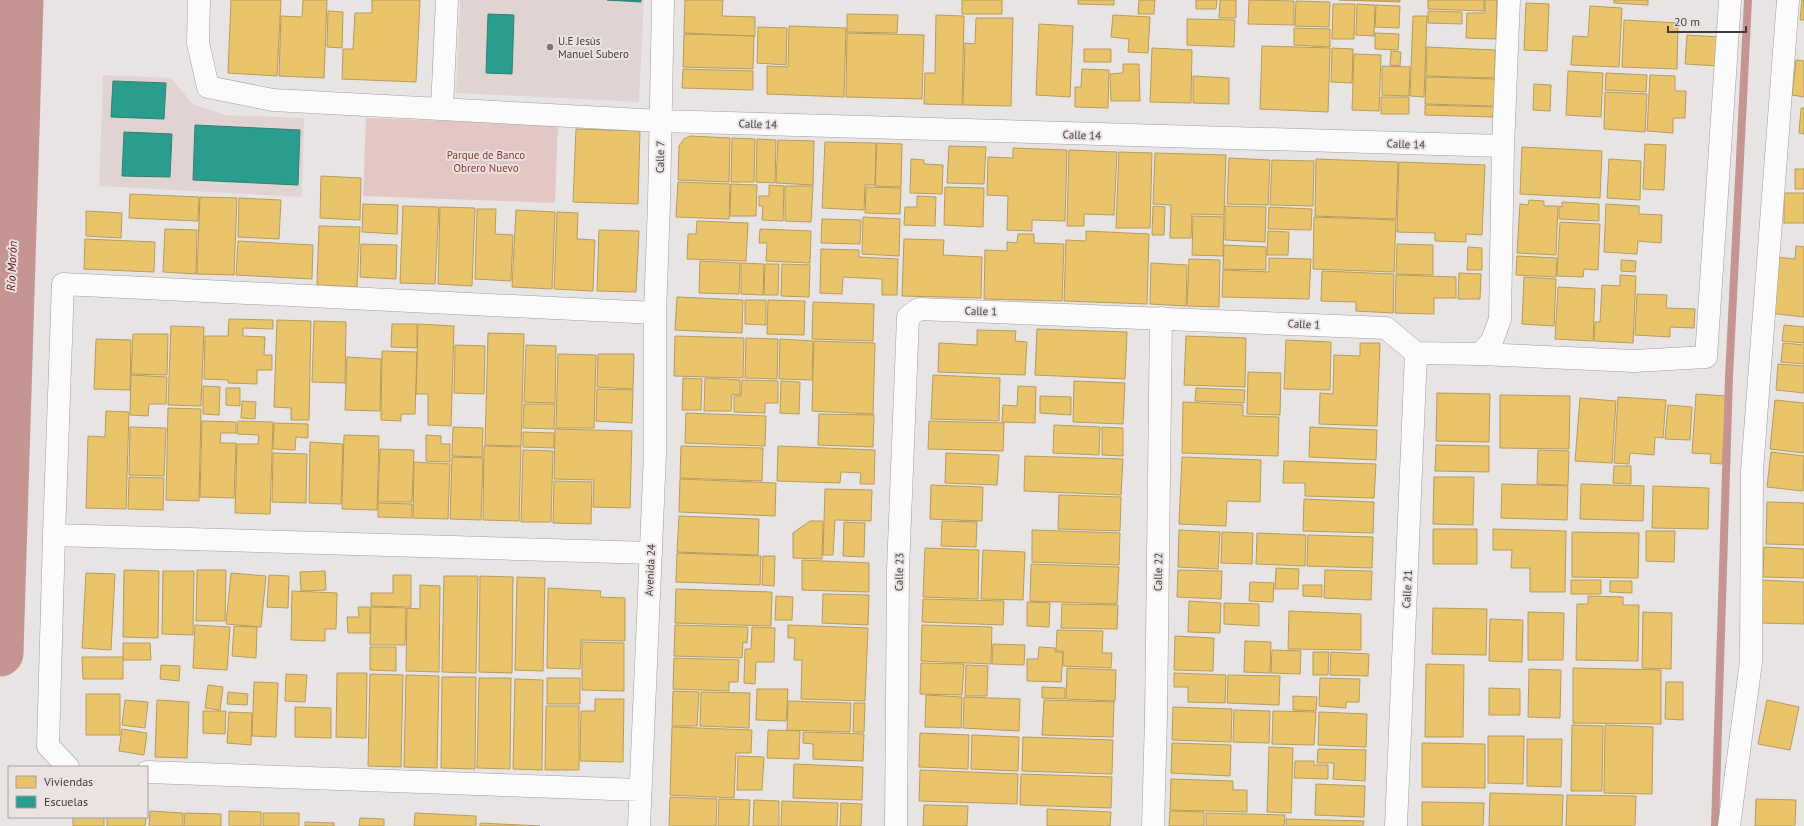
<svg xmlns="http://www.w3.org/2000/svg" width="1804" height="826" viewBox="0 0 1804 826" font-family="'PT Sans',sans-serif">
  <rect width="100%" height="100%" fill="#e9e4e4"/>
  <path fill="#e0d4d2" d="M460,0H644L639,102L456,93Z
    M103,75L171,78L193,104L225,115L304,118L302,197L99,186Z"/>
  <path fill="#e3c7c4" d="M366,118L558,125L555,203L363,196Z"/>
  <path fill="#e9c46a" stroke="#b69b5c" d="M231,0H281L277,76L228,73Z
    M303,0H327L324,78L279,76L281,16L302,17Z
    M372,0H420L416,82L342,79L343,49H353L355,13H372Z
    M685,0H723L722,16L755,17V36L684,33Z
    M962,0H1002V14H962Z
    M1078,0H1114V5L1078,4Z
    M1139,0H1155L1154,14H1138Z
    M1196,0H1217L1216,9H1196Z
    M1220,0H1236V18H1219Z
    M1249,0L1294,1V25L1248,24Z
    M1339,0H1400V2Z
    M1428,0H1484V11L1428,9Z
    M1485,0H1497L1496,39L1466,38L1467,13H1485Z
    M1614,0H1648V5L1614,3Z
    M1802,0H1804V20H1800Z
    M1296,1L1330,2L1329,27L1295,26Z
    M1526,3L1549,4L1547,51L1524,50Z
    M1333,4H1355L1354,39H1332Z
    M1357,4L1375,5L1374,36L1356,35Z
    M1376,5L1400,6L1399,28L1375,27Z
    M1590,6L1622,8L1619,67L1571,65L1573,36L1588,37Z
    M328,11L343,12L342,48L327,47Z
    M1428,11L1462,12V24L1428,23Z
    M847,14L898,15L897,33L847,32Z
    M936,15L964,16L962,105L924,104L925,73H935Z
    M1113,15L1150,17L1148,53L1128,52L1129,39L1111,37Z
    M1413,16H1427L1424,97L1410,96Z
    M976,18H1013L1011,106L963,105L965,43L975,44Z
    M1187,19L1235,20L1234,47L1187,45Z
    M1624,20L1678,23L1677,69L1622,67Z
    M1039,24L1073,26L1070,97L1036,95Z
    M789,26L846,28L844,97L767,94V66L788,67Z
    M758,27L787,28L786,65L757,63Z
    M1294,28L1330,29V47L1294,45Z
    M847,33L924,35L922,99L846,97Z
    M1375,33L1399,34L1398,50L1375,49Z
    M684,34L754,36L753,69L683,67Z
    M1687,35L1719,37L1718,66L1685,64Z
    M1262,46L1330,48L1328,112L1260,109Z
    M1427,47L1495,50V78L1426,76Z
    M1152,48L1192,50L1191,103L1150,102Z
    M1332,48L1353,49L1352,83L1331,82Z
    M1084,49H1111V62H1084Z
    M1391,51L1401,52L1400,66L1390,65Z
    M1354,54L1381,55L1379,111L1352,110Z
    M1796,60L1804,61V97L1792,95Z
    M1123,64H1139L1140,101H1111L1110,74L1123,73Z
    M1382,66L1410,67L1409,96L1382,95Z
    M683,69L753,71V90L682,88Z
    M1082,69L1109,70L1108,108L1075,107V87H1081Z
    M1568,71L1603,73L1601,117L1566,115Z
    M1606,73L1647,75L1646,92L1605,90Z
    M1650,75L1675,76V91H1686L1685,118H1673V133L1647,131Z
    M1193,76L1229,78V104L1193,103Z
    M1426,77L1495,79L1494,106L1425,104Z
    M1534,84L1551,85L1550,111L1533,110Z
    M1605,92L1647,94L1645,132L1604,129Z
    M1381,97H1409V114H1381Z
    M1425,105L1494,107L1493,117L1425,115Z
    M1801,108H1804V134L1799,133Z
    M576,129L640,131L638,204L573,202Z
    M690,136L730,138L729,182L678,180L679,146L684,139Z
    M732,138L755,139L754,182H731Z
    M757,139L776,140L775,183L756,182Z
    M778,140L814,141L813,185L776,183Z
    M825,142L876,143L875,185H865L864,210L822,208Z
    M877,143L902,144L901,187L875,186Z
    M1645,144L1666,145L1664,190L1643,189Z
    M949,146L986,147L984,184L947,183Z
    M1522,147L1602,151L1600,198L1520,194Z
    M1013,148L1067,150L1065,221L1032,220V231L1007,230L1008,196L987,195L988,157L1013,158Z
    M1069,150L1117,152L1114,215L1084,214V226H1067Z
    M1119,152L1152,153L1150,228H1116Z
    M1155,153L1226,155L1224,215L1192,214L1191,238H1170L1171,205L1153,204Z
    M1229,158L1270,160L1268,205L1227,204Z
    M911,159L924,160V164L943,165L942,194L910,193Z
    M1316,159L1398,162L1396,219L1315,216Z
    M1609,159L1641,161L1640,200L1607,198Z
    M1272,160L1314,161L1313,206L1270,205Z
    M1399,162L1485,165L1482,235L1466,234V242L1435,241V233L1397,232Z
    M1795,169H1804V189H1795Z
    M321,176L361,178L360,220L320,218Z
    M678,182L730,184L729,219L676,217Z
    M731,184L757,185L756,216H730Z
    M769,185L784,186L783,221L762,220L763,206H759V196H769Z
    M785,186H813L811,222L785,221Z
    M866,187L901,188L900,214L865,213Z
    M945,187L984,188L983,227L944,225Z
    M1784,193H1804V223H1784Z
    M130,194L199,197L198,221L129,218Z
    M917,196L936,197L935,226L904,225L905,207H917Z
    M200,197L237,198L234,275L197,274Z
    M239,198L281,200L279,239L238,237Z
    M1529,200L1544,201V206H1558L1556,255L1517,253L1520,204L1528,205Z
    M1562,202L1599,204V221L1559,219V206L1562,207Z
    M363,204L398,205L397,234L362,232Z
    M1606,204L1639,206V214L1662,215L1661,243L1638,241L1637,254L1604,252Z
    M403,206L439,207L435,284L400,283Z
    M1153,206L1165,207L1164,235H1152Z
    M1225,206L1266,207L1265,242L1225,240Z
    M440,207L475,208L472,286L438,284Z
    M1269,207L1312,209L1311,230L1268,229Z
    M477,209H496L495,234L513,235L511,281L475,279Z
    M516,210L555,212L552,289L512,287Z
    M86,211L122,213L121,238L86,236Z
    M557,212L578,213L577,239L595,240L593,291L554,289Z
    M1193,216L1224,217L1223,256L1192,255Z
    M863,217L900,219L899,256L862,254Z
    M1314,217L1396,220L1394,272L1313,269Z
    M822,219L861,220L860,244L821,243Z
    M697,221L748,223L746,261L687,259L688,234H696Z
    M1560,222L1600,224L1598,270L1584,269L1583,277L1557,276Z
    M319,226L360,227L357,287L317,285Z
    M165,229L197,230L196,274L163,272Z
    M760,229L811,231L810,263L766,261L767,243H759Z
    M599,230L639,231L636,292L597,291Z
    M1086,231L1149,234L1147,304L1064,301L1066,240L1086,241Z
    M1268,231L1289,232L1288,255H1267Z
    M1018,234H1034V243L1064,244L1062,301L984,299L985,250L1007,251V242L1017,243Z
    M85,239L155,242L154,272L84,269Z
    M904,239L944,240L943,255L982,257L981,298L902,296Z
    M238,241L313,245L312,279L236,275Z
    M361,244L397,245L396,279L360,277Z
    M1397,244L1433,245V275L1396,274Z
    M1224,245L1266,247V270L1223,269Z
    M1796,246L1804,247V317L1769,313L1775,257L1795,259Z
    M1468,247L1482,248V270H1467Z
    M821,249L859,250V257L898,259L897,295H882V279L843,277L842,294L820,293Z
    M1517,256L1557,258L1556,277L1516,275Z
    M1269,258L1311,259L1309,299L1222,297L1223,270L1269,272Z
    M1189,259L1220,260L1219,307L1187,306Z
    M1621,260L1636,261L1635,272L1621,271Z
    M700,261L740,263L739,294L699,293Z
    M741,263L764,264L763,295L741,294Z
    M1151,263L1187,265L1186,306L1150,304Z
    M765,264H779L778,295H764Z
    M782,264L810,265L809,297L781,296Z
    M1322,271L1394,274L1393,313L1356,311V302L1321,301Z
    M1459,273L1481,274L1480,299H1458Z
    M1396,275L1456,277V298H1434V314L1395,313Z
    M1620,275L1636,276L1633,343L1594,341L1595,322H1600L1602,285L1620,286Z
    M1524,277L1556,279L1554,326L1522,324Z
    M1558,287L1595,289L1593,341L1555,339Z
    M1637,294L1667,295L1666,308L1695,309L1694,328L1670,327V337L1635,335Z
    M677,297L743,300L742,333L675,330Z
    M745,300H766V325L745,324Z
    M768,300L805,301L804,335L767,334Z
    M813,302L874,304L873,341L812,339Z
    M229,319L273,320V329L243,328V336L265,337L264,355H272V370H257V384L228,383V380L204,379L205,336H228Z
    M277,320L311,321L309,420H291V408L274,407Z
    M314,321L346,322L345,383L312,382Z
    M392,324H417V348L391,347Z
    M418,324L454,326L451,426L428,425V394H416Z
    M1784,325L1804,327V343L1782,341Z
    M171,326L204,327L201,406L168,405Z
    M1037,329L1127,332L1125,379L1035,375Z
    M977,330L1016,331L1015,341L1027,342L1025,375L938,372L939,343L977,345Z
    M488,333L524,334L521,446L485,445Z
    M133,334H168L167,375L131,374Z
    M675,336L744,338L743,378L674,376Z
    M1186,336L1246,338L1245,387L1184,385Z
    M746,338L778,339L777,379L745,378Z
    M96,339L131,340L130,390L94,389Z
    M780,339L813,341L812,380L779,379Z
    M1286,340L1331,342L1330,390L1284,389Z
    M814,341L875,343L873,414L812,411Z
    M1360,343H1380L1377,426L1319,424L1320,393L1333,394L1334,355L1360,356Z
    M1783,343L1804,345V364L1781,362Z
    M455,345L485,346L484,394L454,393Z
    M526,345L556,346L555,403L524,402Z
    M382,351L417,352L415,414H401V421L381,420Z
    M558,354L596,355L594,428H556Z
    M598,354H634L633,389L597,387Z
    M347,357L381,359L380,411L345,410Z
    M1778,364L1804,366V393L1776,390Z
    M1248,372L1281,373L1280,415L1247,414Z
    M131,375L167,377L166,404H149L148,416L130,415Z
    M933,375L1000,378L999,421L931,419Z
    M683,378L702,379L701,410H682Z
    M705,378L740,380V395L732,394L731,411H704Z
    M742,380L778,381V403H765V413L734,412V396H741Z
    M781,381L800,382L799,414L780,413Z
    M1074,381L1125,383L1123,424L1073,422Z
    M203,386L220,387L219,415L203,414Z
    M1018,386L1036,387L1035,423L1002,422L1003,405L1017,406Z
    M226,388H240V406L226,405Z
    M1196,388L1245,390L1244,403L1195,401Z
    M597,389L633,390L632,423L596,421Z
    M1437,393L1490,394L1489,442L1436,441Z
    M1696,394L1727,396L1722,464L1710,463L1711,454L1692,453Z
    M1500,395L1570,396L1569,449L1500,448Z
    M1040,396L1071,397V415L1040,413Z
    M1618,397L1666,400L1663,438L1655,437L1654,455L1630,453L1629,464L1614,463Z
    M1580,398L1616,401L1612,463L1575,461Z
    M1775,400L1804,403V453L1770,449Z
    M242,401L256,402L255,419L241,418Z
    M1183,402L1243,405V416L1279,417L1278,456L1182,453Z
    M524,404H555L554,429L523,428Z
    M1668,405L1692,407L1690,440L1665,439Z
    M168,408L201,409L199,501L166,500Z
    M106,411L129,412L126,509L86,508L88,436L105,437Z
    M686,413L766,416L765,446L685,443Z
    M819,414L874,415L873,447L818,445Z
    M202,421L236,422V433H221L220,443H236L234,498L200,497Z
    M238,421L273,422L270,514L235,513L237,444H258L259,435L237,434Z
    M929,421L1004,423L1003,451L928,449Z
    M274,423L308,424V438L296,437L295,450L273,449Z
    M1054,425L1100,427L1099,455L1053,453Z
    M130,427L166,428L164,476L129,475Z
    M453,427L483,428L482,457L452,456Z
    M1102,427L1123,428V456L1102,455Z
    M1310,427L1377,430L1376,460L1309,457Z
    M555,429L632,431L630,508L593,507L594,480L554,479Z
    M523,432L554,433V448L523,447Z
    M344,435L379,436L377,510L342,509Z
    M426,435L441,436V444H450V462L426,461Z
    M310,442L343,444L341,504L309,503Z
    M1436,445L1489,446V472L1435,471Z
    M484,446L521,447L519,521L483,520Z
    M681,446L763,448L762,481L680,478Z
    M778,446L875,450L874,484H860L861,473L841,472L840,483L777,481Z
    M380,449L414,450L412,502H378Z
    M523,450L553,451L551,522H521Z
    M1538,450L1569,451L1568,485L1537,484Z
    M1771,452L1804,456L1803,491L1767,487Z
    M273,453L307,454L306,503L272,502Z
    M946,453L999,455L997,485L945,483Z
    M1025,456L1123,459L1121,495L1024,491Z
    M452,457L483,458L481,520L450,519Z
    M1182,457L1261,460L1260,502L1227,501L1226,526L1179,524Z
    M1284,461L1376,464L1374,498L1305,496V483H1283Z
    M414,462L450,464L448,519L413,518Z
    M1614,466H1631V484L1613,483Z
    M129,477L164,478L163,510L128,509Z
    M1434,477H1474L1473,525L1433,524Z
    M680,479L776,483L775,516L679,512Z
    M554,481L592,482L591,524L553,523Z
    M1502,484L1568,486L1567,520L1501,518Z
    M1581,484L1644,486L1643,521L1580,519Z
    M931,485L983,487L982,521L930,519Z
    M1653,486L1709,488L1708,529L1652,528Z
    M825,489L872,490L871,521L835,520L833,555H823Z
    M1059,495L1121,497L1120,531L1058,529Z
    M1304,499L1374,502L1373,533L1303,531Z
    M1767,502L1804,503V545L1766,544Z
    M378,503L412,504V518L378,517Z
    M679,516L759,519L758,555L677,552Z
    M810,521H823L822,559L793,558V533Z
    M942,521L977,522L976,547L941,546Z
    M844,522L865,523L864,557L843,556Z
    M1433,529H1477V564H1433Z
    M1493,529L1566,531L1565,592H1530V568H1511L1512,550H1493Z
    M1032,530L1120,533L1119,565L1032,562Z
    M1179,530L1220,532L1218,569L1178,567Z
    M1646,531H1675L1674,562L1646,561Z
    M1222,532L1253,533L1252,564L1221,563Z
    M1572,532L1639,533L1638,578L1572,577Z
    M1257,533L1306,535L1305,566L1256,564Z
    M1308,535L1373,537L1372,568L1307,566Z
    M1764,547L1804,549V578L1763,577Z
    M925,548L979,550L978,599L923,597Z
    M983,550L1025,552L1023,600L981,599Z
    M677,553L761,556L760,585L676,582Z
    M763,556H775L774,586L762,585Z
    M802,560L869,563V592L802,590Z
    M1031,564L1119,567L1117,604L1030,601Z
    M1276,568L1299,569L1298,589H1275Z
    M124,570L159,571L158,638L123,637Z
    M197,570H226L225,621H196Z
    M1178,570L1222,571L1221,599L1177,597Z
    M1325,570L1372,571L1371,600L1324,598Z
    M163,571H194L193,635L162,634Z
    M325,571L326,590L301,591L300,572Z
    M86,573L115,574L111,650L82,648Z
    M231,573L266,576L261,627L226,624Z
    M269,575L289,576L288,608L267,607Z
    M393,575H411V607L371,606V593H393Z
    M444,576H478L476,673L442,672Z
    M480,576L513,577L512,673L479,672Z
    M517,577L545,578L543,671L515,670Z
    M1571,580H1601V594H1571Z
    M1762,580L1804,582V624L1761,623Z
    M1610,581H1632V593L1610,592Z
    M1250,582L1274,583L1273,602L1249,601Z
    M420,585L440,586L439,672L406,671L407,608L420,609Z
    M1303,585H1322V597L1303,596Z
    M548,588L601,591L600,597L625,598V641L581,640L580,669L547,668Z
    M676,589L772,592L771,626L675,623Z
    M292,591L337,593L336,629H325V641L291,640Z
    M823,594L869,595L868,625L822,623Z
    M776,596L793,597L792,620H775Z
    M1588,596L1623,597V605H1639L1638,661L1576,660L1577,604H1588Z
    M923,599L1004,601L1003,625L922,622Z
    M1189,601L1221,603L1220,633L1188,632Z
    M1027,602L1050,603L1049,627L1027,626Z
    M1224,603L1259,604V626L1224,624Z
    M1062,604L1118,605L1117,629L1061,628Z
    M358,607H370V633H348L347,617H359Z
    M371,607L406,608L405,645H370Z
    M1433,608L1487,609L1486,655L1432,654Z
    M1289,611L1361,614V650L1288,649Z
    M1528,612L1564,613L1563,660H1528Z
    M1643,612L1672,613L1671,669L1642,668Z
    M1490,619L1523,620L1522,662L1489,661Z
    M195,625L230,627L227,670L193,668Z
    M675,625L748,627L747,643L743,642L742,658L674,656Z
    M788,625L868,628L865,701L801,699L802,660H794L795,638H788Z
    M922,625L992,627L991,664L921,661Z
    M234,626L257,627L256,658L232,656Z
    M752,627L775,628L774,662H756L755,684L744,683L745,649H751Z
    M1057,630L1103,631L1102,653H1112L1111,668L1063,666V651H1056Z
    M1175,636L1214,638L1213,671L1174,670Z
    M1245,641L1271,642L1270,673L1244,672Z
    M582,642L624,643V691L582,690Z
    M123,643H150L151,660H123Z
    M993,644L1025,645L1024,665L992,664Z
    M370,647H396V671L370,670Z
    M1039,647L1055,648V652H1063L1061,682L1027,681V659H1038Z
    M1272,650L1301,651L1300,674L1271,673Z
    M1313,652H1329L1328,675H1313Z
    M1331,652L1369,654L1368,676L1330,675Z
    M82,657H123V679H83Z
    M674,658L739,660L738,682H729V691L673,689Z
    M921,663L964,664L962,695L920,694Z
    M1426,664L1464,665L1463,737H1425Z
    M161,665L180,666L179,681L160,679Z
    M966,665L988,666L987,696H965Z
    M1067,668L1116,670L1115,701L1066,699Z
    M1573,668L1661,670V724L1573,723Z
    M1529,669L1561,670L1560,718L1528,717Z
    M337,673H367L366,738L336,737Z
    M1174,673L1226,675L1225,703L1188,702V687H1174Z
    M286,674L307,675L305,702L285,701Z
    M370,674L403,675L401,767L368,766Z
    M406,675L439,676L437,768L404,767Z
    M1228,675L1280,676L1279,705L1227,703Z
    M442,677H476L475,769L441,768Z
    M479,678H511L510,769L477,768Z
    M547,678H580V704H547Z
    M1320,678L1360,679L1359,702H1346V708L1319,706Z
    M515,679L543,680L542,770L513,769Z
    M254,682L278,683L276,737L252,736Z
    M1666,682H1683V720L1665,719Z
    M208,685L223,687L220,710L205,708Z
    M1042,687L1065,688V699L1042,698Z
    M1489,688L1520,689V715H1489Z
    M757,689H788L786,721L756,720Z
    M673,691L699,692L697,726H672Z
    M228,692L248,694L247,705L227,704Z
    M701,692L750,693L749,728L700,726Z
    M86,694H120V735H86Z
    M926,695L962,697L961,728L925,727Z
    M1293,696L1317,697L1316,711L1293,710Z
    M964,697L1020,699L1019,731L963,728Z
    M595,699H624L623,762L580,761L581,711H595Z
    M125,700L148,702L145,728L122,725Z
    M157,700L189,702L187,758L155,757Z
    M1044,700L1114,702L1113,737L1042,735Z
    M1767,700L1799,707L1790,750L1758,744Z
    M788,701L851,703L850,732L787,730Z
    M854,703H865L864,732H853Z
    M546,706H579V770H545Z
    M295,707L331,708V738L295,737Z
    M1173,707L1232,709L1231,742L1172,740Z
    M1234,710L1270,711L1269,743L1233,742Z
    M203,711H226L225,734L203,733Z
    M1273,711L1316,712L1314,745L1272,744Z
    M229,712L252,713L251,745L227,743Z
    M1319,712L1367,714L1366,747L1318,745Z
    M1572,725L1603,726L1602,791H1571Z
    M1605,725L1653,727L1652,794L1604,793Z
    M672,727L752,730L751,753H736L734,798L670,795Z
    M122,729L147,733L144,755L119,751Z
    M768,730L800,731L799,759L767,758Z
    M803,732L864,734L863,761L813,759V744L803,743Z
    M920,733L969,735L968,769L919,767Z
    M972,735L1019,737L1018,771L971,769Z
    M1488,736H1524L1523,784L1488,783Z
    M1023,737L1113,740L1112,774L1022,771Z
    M1527,739H1562L1561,787L1527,786Z
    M1172,743L1231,745L1230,776L1171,773Z
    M1422,743L1485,744V788L1422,787Z
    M1269,747L1293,748L1291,813L1267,812Z
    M1318,749L1366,750L1365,781L1333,779L1334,763H1317Z
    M738,756L764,757L762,790H737Z
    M1295,761H1314V765H1328V779L1294,778Z
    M794,764L863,767L862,800L793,798Z
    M920,770L1018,774L1017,804L919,801Z
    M1021,774L1112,777L1111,808L1020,805Z
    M1171,779L1233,781V790H1247V812L1170,810Z
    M1316,784L1365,786L1364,817L1315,815Z
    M1490,793L1563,795L1562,826H1489Z
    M1567,795L1636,796L1635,826H1566Z
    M670,797L717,799L716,826H669Z
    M719,799L750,800L749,826H718Z
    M1756,799L1796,800L1795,826H1755Z
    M754,800L779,801V826H753Z
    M782,801L838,803L837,826H781Z
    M1422,802L1484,803L1483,826H1422Z
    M841,803L862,804L861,826H840Z
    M924,805L968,806L967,826H923Z
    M1047,809L1111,812L1110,826H1047Z
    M150,811L183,813V826H149Z
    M229,811L261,812V826H229Z
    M1170,811L1204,812V826H1169Z
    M185,813L221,814V826H184Z
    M263,813H299V826H263Z
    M415,813L476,816V826H414Z
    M1206,813L1285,815L1284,826H1206Z
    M73,817H104V826H73Z
    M107,817H146L145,826H107Z
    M360,818L384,819V826H359Z
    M1286,819L1364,821L1363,826H1286Z
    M305,822L334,823V826H305Z
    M480,823L540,826H480Z"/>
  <path fill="#2a9d8f" stroke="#308076" d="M607,0H641V2Z
    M488,14L514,15L512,74L486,73Z
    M113,81L166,83L164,119L111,117Z
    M195,125L300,130L298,185L193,180Z
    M124,132L172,134L170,177L122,176Z"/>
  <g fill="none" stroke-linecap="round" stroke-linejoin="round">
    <path stroke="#c59691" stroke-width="8" d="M1715,826L1729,377L1748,0"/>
    <path stroke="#c59691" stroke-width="47" d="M0,653L20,0"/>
    <defs>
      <path id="minor" d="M199,0L198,43L208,87L273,100L661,121L1503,146
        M442,109L447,0
        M1480,354L1634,361L1706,357L1730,0
        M54,535L651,553
        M68,767L48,746L54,535L63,284L655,313
        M147,772L640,790
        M639,826L655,454V313L659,203L663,0
        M896,826L898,570L908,317L919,309L1386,328L1416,353L1480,354L1492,341L1500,319L1503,146L1509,0
        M1153,826L1156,717L1161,318
        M1396,826L1416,353
        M1729,826L1751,662L1752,471L1788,0"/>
    </defs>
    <use href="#minor" stroke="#9f9c9c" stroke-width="23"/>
    <use href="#minor" stroke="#fcfbfb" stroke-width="22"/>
  </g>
  <circle fill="#7a7676" stroke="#ebe3e2" stroke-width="1.5" cx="550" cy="47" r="4"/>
  <g text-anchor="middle" stroke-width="4" stroke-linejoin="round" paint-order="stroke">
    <g font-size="11" fill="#3e3b3a" stroke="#ebe3e2" text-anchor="start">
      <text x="558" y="45">U.E Jesús<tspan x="558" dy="13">Manuel Subero</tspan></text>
    </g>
    <g font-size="11" fill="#3e3b3a" stroke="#ebe3e2">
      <text transform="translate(758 124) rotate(2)" y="4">Calle 14</text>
      <text transform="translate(1082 135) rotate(2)" y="4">Calle 14</text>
      <text transform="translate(1406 144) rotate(2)" y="4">Calle 14</text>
      <text transform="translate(660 157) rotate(-89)" y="4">Calle 7</text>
      <text transform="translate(981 311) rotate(2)" y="4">Calle 1</text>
      <text transform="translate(1304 324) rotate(3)" y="4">Calle 1</text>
      <text transform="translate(650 570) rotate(-87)" y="4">Avenida 24</text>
      <text transform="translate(899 572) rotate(-89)" y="4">Calle 23</text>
      <text transform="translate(1158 572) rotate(-89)" y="4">Calle 22</text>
      <text transform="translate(1407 589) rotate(-87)" y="4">Calle 21</text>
    </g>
    <g font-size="11" fill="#88362f" stroke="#ebe3e2">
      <text x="486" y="159">Parque de Banco<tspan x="486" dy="13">Obrero Nuevo</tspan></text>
    </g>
    <g font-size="12" font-style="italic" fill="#5f0e0c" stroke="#ebe3e2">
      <text transform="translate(12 266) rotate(-88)" y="4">Río Morón</text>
    </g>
  </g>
  <rect x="8" y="766" width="140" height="52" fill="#ebe3e2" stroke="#a6a09f"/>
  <rect x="16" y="776" width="20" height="12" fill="#e9c46a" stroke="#a6a09f"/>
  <text x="44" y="786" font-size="12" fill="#3e3b3a">Viviendas</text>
  <rect x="16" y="796" width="20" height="12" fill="#2a9d8f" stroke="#a6a09f"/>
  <text x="44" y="806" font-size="12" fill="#3e3b3a">Escuelas</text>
  <path d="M1668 26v6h78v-6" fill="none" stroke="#3e3b3a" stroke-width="2"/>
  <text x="1674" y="26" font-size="12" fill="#3e3b3a" stroke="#ebe3e2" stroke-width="3" paint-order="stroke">20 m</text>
</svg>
